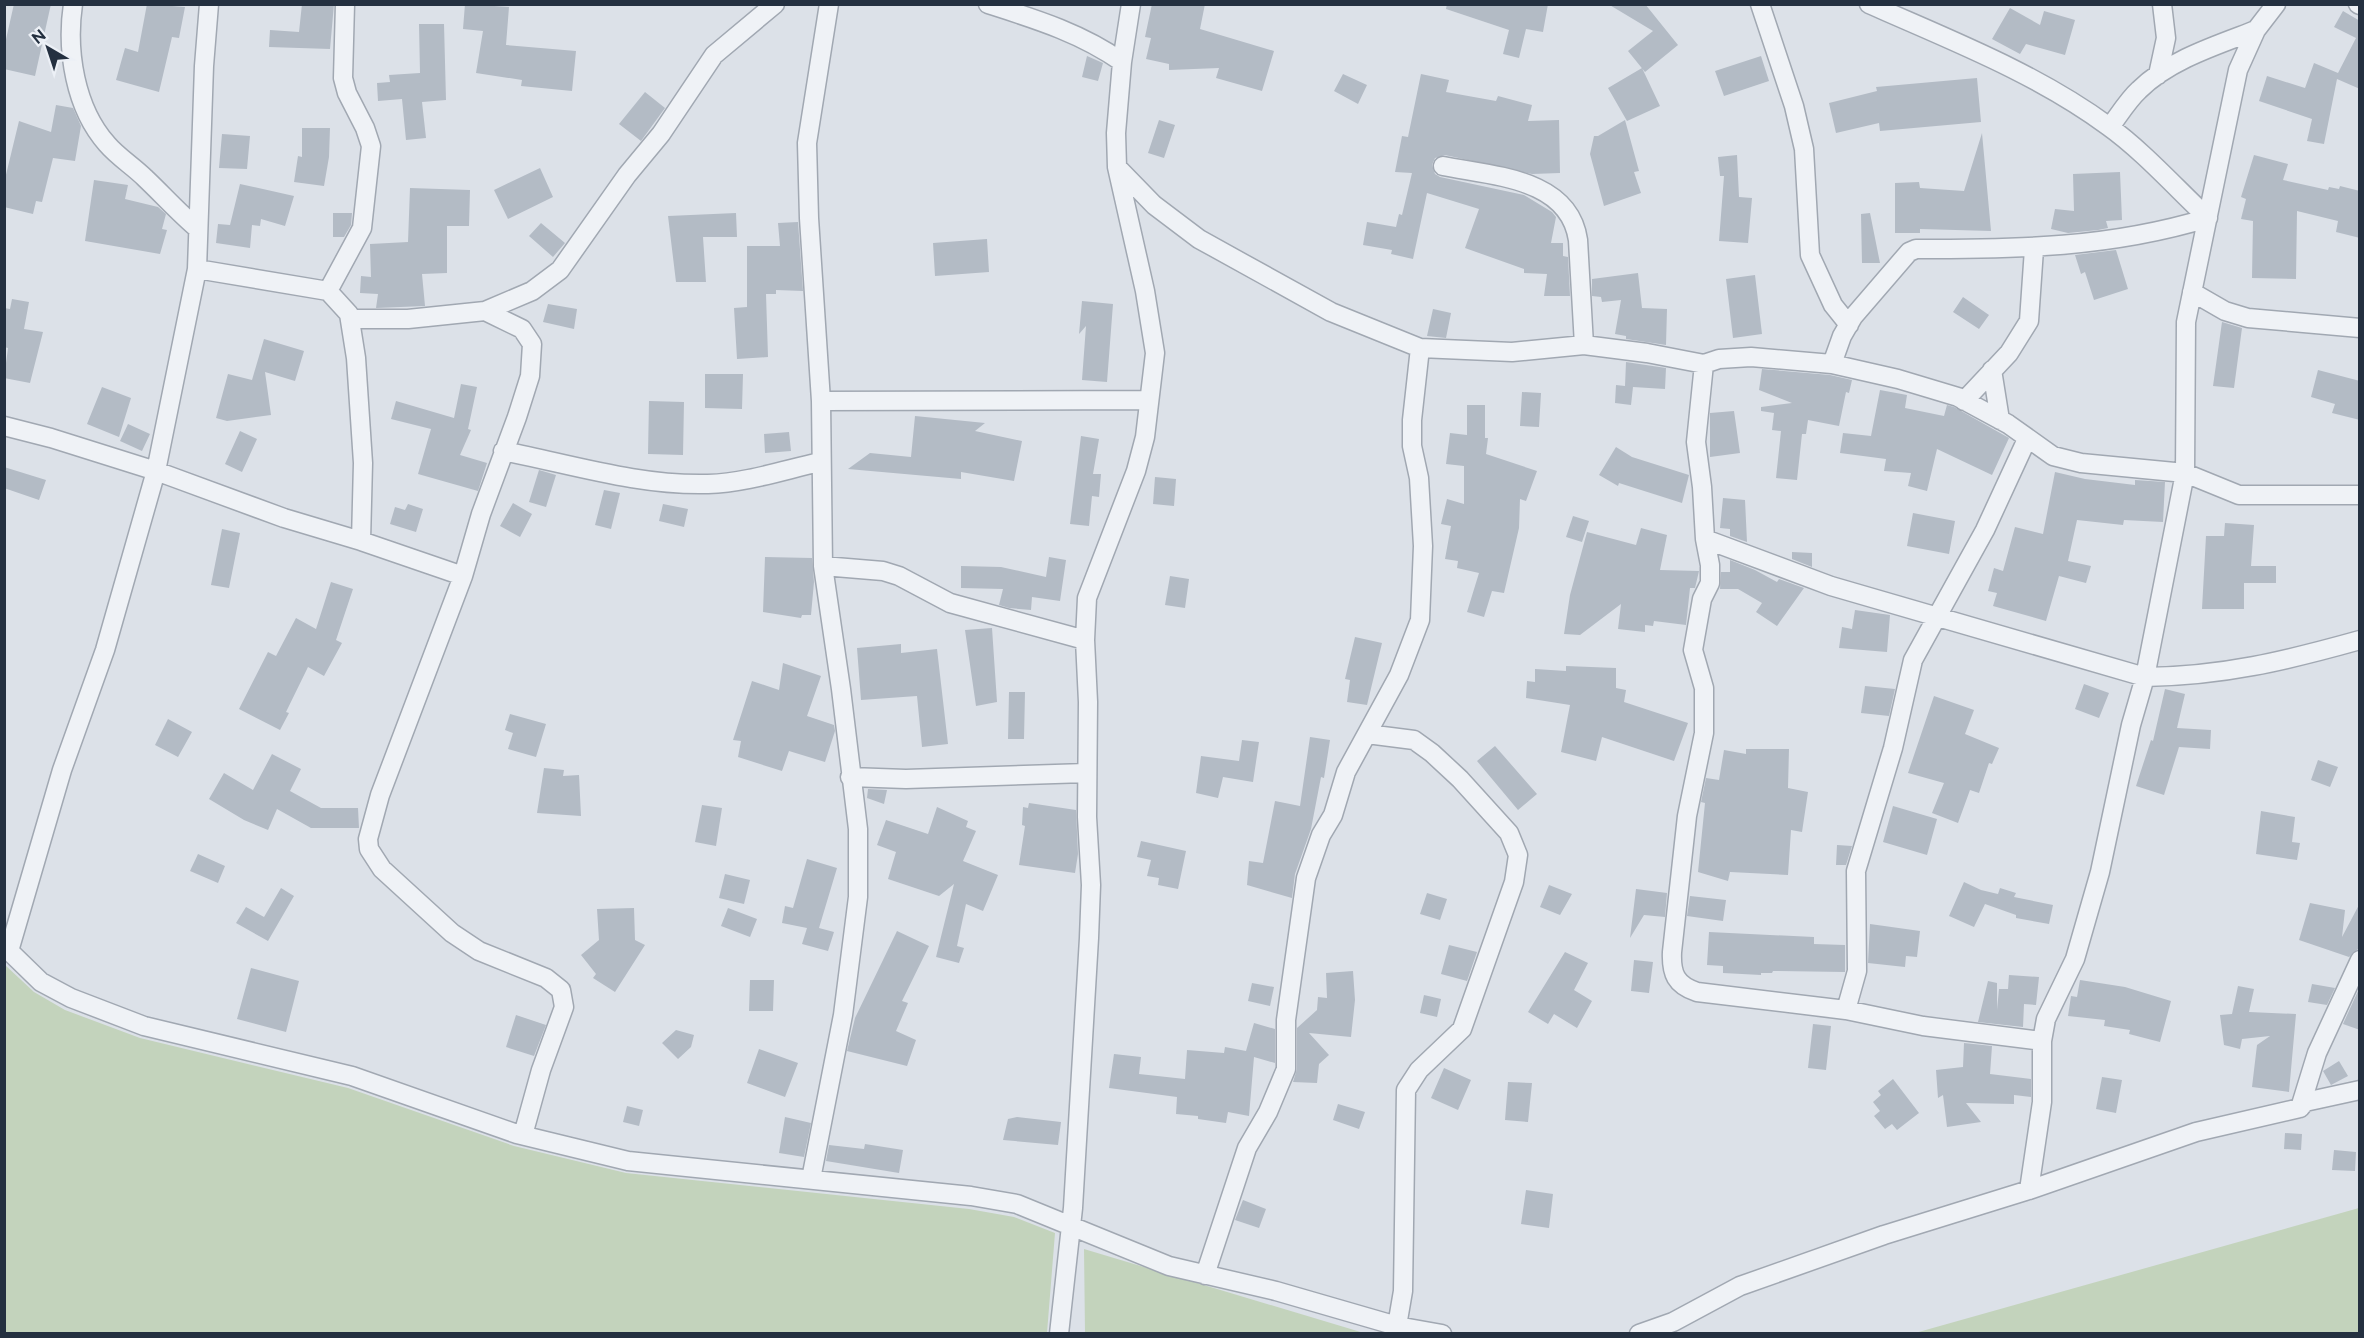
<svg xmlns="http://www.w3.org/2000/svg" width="2364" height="1338" viewBox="0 0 2364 1338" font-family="Raleway,sans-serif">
  <rect width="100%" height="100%" fill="#dce1e8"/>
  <path fill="#c3d3bc" d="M5,965L34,992L65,1010L140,1038L348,1088L514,1146L626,1173L969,1209L1014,1217L1055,1233L1047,1333H5Z
    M2359,1208V1333H1915Z
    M1084,1249L1364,1333H1085Z"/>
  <path fill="#b3bbc5" d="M14,4H51L35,76L4,69V48Z
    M147,4L185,7L179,38L172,37L159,92L116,80L125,48L138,52Z
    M302,4H334L330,49L269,47L270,30L299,32Z
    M465,4L509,7L506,45L576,51L572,91L521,86L522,80L476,73L483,31L463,29Z
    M1152,4H1205L1200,29L1274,51L1262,91L1216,78L1219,68L1169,70V64L1146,59L1151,38L1145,37Z
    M1447,4H1548L1543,32L1526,29L1519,58L1503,54L1509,30L1446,9Z
    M1608,4H1645L1678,45L1645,72L1628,51L1653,31Z
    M2010,8L2040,25L2044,11L2075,20L2065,55L2026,44L2020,54L1992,39Z
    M2343,11L2360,21V89L2337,79L2324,144L2307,141L2312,119L2259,101L2267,76L2305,88L2314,63L2338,73L2356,38L2334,27Z
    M419,24H444L446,100L422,102L426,138L406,140L402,99L378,101L377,83L390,82L389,75L420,73Z
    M1087,56L1103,63L1098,81L1082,77Z
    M1761,56L1769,81L1724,96L1715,71Z
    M1642,68L1660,106L1627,121L1608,88Z
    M1343,74L1367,85L1358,104L1334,91Z
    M1421,74L1449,80L1446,92L1496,101L1498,96L1532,105L1528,121L1559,120L1560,173L1532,174L1445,155L1435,158L1432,165L1435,174L1440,177L1524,195L1552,212L1556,217L1551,243H1563V256L1568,257L1570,296H1544L1547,274L1524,273V269L1465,248L1479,209L1427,193L1413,259L1391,254L1392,250L1363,245L1367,222L1396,227L1399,214L1402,215L1412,173L1395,172L1402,136L1408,137Z
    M1977,78L1981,122L1880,131L1879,123L1836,133L1829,103L1877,91L1876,87Z
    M645,92L665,108L641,141L619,124Z
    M56,105L73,108L81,126L75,161L53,158L42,202L36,201L33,214L4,207V183L19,121L51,132Z
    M1159,120L1175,125L1164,158L1148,153Z
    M1625,120L1639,171L1634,172L1641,193L1604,206L1590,154L1594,136H1598Z
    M302,128H330L329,157L324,186L294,182L298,156L302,157Z
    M1982,133L1991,231L1920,229V233H1895V183L1919,182L1920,188L1964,191Z
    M222,134L250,136L247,169L219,168Z
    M1737,155L1739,197L1752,198L1748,243L1719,241L1724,176H1720L1718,157Z
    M2254,155L2288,164L2283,180L2328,190L2329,187L2339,189L2340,186L2360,191V238L2336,232L2338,221L2297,211L2296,279L2252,278L2253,221L2241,219L2246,199L2241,197Z
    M540,168L553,197L508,219L494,190Z
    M2120,172L2122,220L2106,221L2108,228L2098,230L2068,233L2051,229L2055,209L2074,211L2073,174Z
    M94,180L128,185L125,199L158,207L166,214L162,229L167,230L160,254L85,241Z
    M240,184L294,196L285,226L261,219L260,226L252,225L250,248L216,243L218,224L230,225Z
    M410,188L470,190L469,226H447V273L422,274L425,306L376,308L378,294L360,293L361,276L371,277L370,244L408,242Z
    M333,213H352L351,225L344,237H333Z
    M736,213L737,237H703L706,282H676L668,216Z
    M1870,213L1880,263H1862L1861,214Z
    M798,222L803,291L776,290V294H766L768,357L737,359L734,308L747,307V246H780L778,223Z
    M541,223L565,243L553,257L529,236Z
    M987,239L989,272L935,276L933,243Z
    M2116,250L2128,289L2094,300L2085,272L2081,274L2075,255Z
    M1638,273L1642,308L1667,309L1666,345L1626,339V336L1615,334L1621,300L1602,302L1601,297L1592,296V279Z
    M1755,275L1762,334L1733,338L1726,279Z
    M1963,297L1989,315L1979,329L1953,312Z
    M12,299L29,302L24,329L43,332L30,383L4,378L8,348L4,347V308L10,309Z
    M1082,301L1113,304L1107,382L1082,380L1086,326L1079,334Z
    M548,304L577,309L574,329L543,322Z
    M1433,309L1451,313L1446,338L1427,336Z
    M2222,322L2242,328L2234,388L2213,386Z
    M264,339L304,351L295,381L265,372L271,415L227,421L216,418L228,374L252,380Z
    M1626,362L1666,368L1665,389L1633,387L1631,405L1615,403L1616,385L1625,386Z
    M1762,369L1830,375L1852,380L1849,393L1846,392L1839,426L1808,420L1806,434H1802L1797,480L1776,478L1781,431L1772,430L1774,413L1761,411V407L1792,403L1759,390Z
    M2318,370L2360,381V420L2332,413L2335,404L2311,397Z
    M705,374H743L742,409L705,408Z
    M461,384L477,387L468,429L471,430L460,455L487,463L478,491L418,474L431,429L391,419L396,401L454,418Z
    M102,387L131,398L119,437L87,424Z
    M1880,390L1907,395L1905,408L1944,416L1947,405L1954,407L2009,438L1992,475L1937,449L1927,491L1908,486L1911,473L1884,471L1886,459L1840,453L1843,433L1871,436Z
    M1522,392L1541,393L1539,427L1520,426Z
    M649,401L684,402L683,455L648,454Z
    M1467,405H1485V438H1488L1486,454L1537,471L1526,501L1520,499L1519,528L1504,593L1492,591L1484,617L1467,612L1479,573L1457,568L1458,561L1445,559L1451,526L1441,524L1447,499L1464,504V466L1446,464L1450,433L1467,435Z
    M1734,411L1740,453L1710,457V413Z
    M915,416L985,423L975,431L1022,441L1014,481L961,472V479L848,469L870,453L911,457Z
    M128,424L150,434L142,451L120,441Z
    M240,431L257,439L242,472L225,464Z
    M789,432L791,451L765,453L764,434Z
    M1081,436L1099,439L1093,474H1101L1099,497L1092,496L1089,526L1070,524Z
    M1616,447L1632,457L1689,475L1682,503L1619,483L1618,486L1599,475Z
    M4,467L46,480L39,500L4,488Z
    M539,470L556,475L546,507L529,502Z
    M2055,472L2085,479L2135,485V480L2165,482L2163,522L2124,520L2123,525L2077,520L2068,561L2091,566L2086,583L2059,576L2046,621L1993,606L1997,593L1988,591L1994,568L2003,571L2015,527L2043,534Z
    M1155,477L1176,479L1174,506L1153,504Z
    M604,490L620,493L611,529L595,525Z
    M1723,498L1745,500L1747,542L1730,536V529L1720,528Z
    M513,503L532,514L520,537L500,526Z
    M408,504L423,509L416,532L390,524L395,507L405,510Z
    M663,504L688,509L684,527L659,521Z
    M1913,513L1955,521L1949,554L1907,546Z
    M1573,516L1589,521L1582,542L1566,537Z
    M2225,523L2254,525L2251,566H2276V583H2244V609H2202L2206,536H2224Z
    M1641,528L1667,535L1660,570L1699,571L1695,588H1690L1686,625L1654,621L1653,626L1645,625V632L1618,629L1621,604L1580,635L1564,634L1570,595L1587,532L1636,545Z
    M222,529L240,533L229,588L211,585Z
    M1792,552L1812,553V567L1792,559Z
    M765,557L812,558L814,582L811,615H802L801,618L763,612Z
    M1049,557L1066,560L1060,601L1032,597L1031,610L1009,608L999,605L1003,589L961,588V566L1001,567L1046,577Z
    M1730,560L1755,570L1777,582L1779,579L1804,588L1777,626L1756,612L1762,603L1738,589H1720L1721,572H1730Z
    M1170,576L1189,579L1185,608L1165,605Z
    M331,582L353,589L336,640L342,643L324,676L308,667L286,712L289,713L280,730L239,709L268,652L276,656L296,618L316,629Z
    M1855,610L1890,615L1887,652L1839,648L1842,627L1852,629Z
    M992,628L997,702L976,706L965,630Z
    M1355,637L1382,643L1367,705L1347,702L1350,680L1345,679Z
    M901,644V653L937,649L948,744L922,747L917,696L861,700L857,648Z
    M783,663L821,676L807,716L834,725L835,731L825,762L789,751L782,771L738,757L741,741L733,740L752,681L779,690Z
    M1566,666L1616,668V688L1626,690L1624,702L1688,723L1674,761L1602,737L1596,761L1561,752L1570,705L1526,698L1527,681L1535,682V669L1566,671Z
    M2084,684L2109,693L2099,718L2075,709Z
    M1865,686L1895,689L1889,716L1861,713Z
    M2165,689L2185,694L2177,728L2211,730L2210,749L2179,747L2164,795L2136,786L2151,740L2153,741Z
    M1009,692H1025L1024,739H1008Z
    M1934,696L1974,710L1965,734L1999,748L1992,764L1989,763L1979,793L1970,790L1958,823L1932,813L1944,783L1908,773Z
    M510,714L546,724L536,757L508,749L513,733L505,730Z
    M168,719L192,732L178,757L155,745Z
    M1310,737L1330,740L1324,778L1321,777L1311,829L1295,874L1292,898L1247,885L1249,861L1263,863L1275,801L1300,806Z
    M1242,740L1259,742L1253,782L1223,777L1218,798L1196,793L1201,756L1239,761Z
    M1495,746L1537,794L1518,810L1477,761Z
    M1746,749H1789L1788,788L1808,792L1802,832L1791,830L1788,875L1730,872L1728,881L1698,872L1705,803L1701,802L1706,778L1719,780L1724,750L1746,754Z
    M272,754L301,769L290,791L321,808H358L359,828H311L277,809L268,830L244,820L209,799L224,773L253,790Z
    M2318,760L2338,767L2330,787L2311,780Z
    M544,768L564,770L563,776L579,775L581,816L537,813Z
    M868,789L887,790L884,804L867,798Z
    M1029,803L1076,810L1078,854L1075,873L1019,865L1025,826L1022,825L1023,807L1028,808Z
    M702,805L722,808L716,846L695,842Z
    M1893,806L1937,819L1927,855L1883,842Z
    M937,807L968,821L966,827L976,831L963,861L998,875L983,911L966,904L957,946L964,948L959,963L936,957L954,884L939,896L888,879L896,852L877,845L886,820L928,834Z
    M2261,811L2295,817L2292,842L2300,843L2297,860L2256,854Z
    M1141,841L1186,851L1178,889L1158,885L1159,878L1147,876L1151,860L1137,857Z
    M1837,845L1852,846L1846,865H1836Z
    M198,854L225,866L218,883L190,871Z
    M807,859L837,868L819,928L834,932L828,951L802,944L807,928L782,923L785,906L793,908Z
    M725,874L750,880L744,904L719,898Z
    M1964,882L1981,890L1998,894L2000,888L2016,893L2014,897L2053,905L2049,924L2016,918V915L1985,904L1974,927L1949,916Z
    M1549,885L1572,894L1560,915L1540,907Z
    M281,888L294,896L268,941L236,923L246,907L264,917Z
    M1636,889L1667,893L1665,917L1644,915L1630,938Z
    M1427,893L1447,899L1440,920L1420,914Z
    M1690,896L1726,900L1723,921L1687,916Z
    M2310,903L2345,910L2342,937L2360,903V941L2358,949L2349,957L2299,940Z
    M634,908L635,940L645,945L615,992L593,978L596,974L581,955L599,940L597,909Z
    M728,908L757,919L750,937L721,926Z
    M1870,924L1920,931L1917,957L1906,956L1905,967L1868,963Z
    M897,931L929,946L902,1001L908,1003L896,1031L916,1040L907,1066L847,1051L855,1018Z
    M1709,932L1814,937V944L1845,945V972L1773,971L1772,973H1761V975L1723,973V966L1707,965Z
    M1449,945L1477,952L1467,981L1441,974Z
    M1565,952L1588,963L1574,990L1592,1001L1577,1028L1554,1014L1548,1024L1528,1012Z
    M1634,960L1653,962L1649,993L1631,991Z
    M251,968L299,981L286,1032L237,1019Z
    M1353,971L1355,1000L1351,1037L1309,1033L1329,1055L1319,1064L1317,1083L1293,1082L1297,1069V1028L1317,1010L1318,997L1327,998L1326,973Z
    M2009,975L2039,977L2036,1005L2024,1004L2023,1027L1978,1022L1988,981L1997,983V1010L1999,989H2008Z
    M750,980H774L773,1011H749Z
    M2080,980L2125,987L2171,1001L2160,1042L2129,1034L2130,1030L2104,1026L2105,1020L2068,1016L2071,996L2077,997Z
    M1252,983L1274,987L1270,1006L1248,1001Z
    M2312,984L2335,988L2327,1005L2308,1002Z
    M2238,986L2254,989L2249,1012L2296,1014L2289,1092L2252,1087L2257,1045L2270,1036L2242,1039L2240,1049L2224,1045L2220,1015L2232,1014Z
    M2358,991H2360V1030L2343,1024Z
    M1424,995L1441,999L1437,1017L1420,1013Z
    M516,1015L546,1025L534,1056L506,1047Z
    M1254,1023L1275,1029V1063L1254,1057L1249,1116L1228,1112L1226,1123L1198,1119V1116L1176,1114L1177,1097L1109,1088L1114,1054L1141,1057L1139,1074L1185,1079L1187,1050L1224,1053L1225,1047L1246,1051Z
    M1813,1024L1831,1026L1826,1070L1808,1068Z
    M676,1030L694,1035L691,1047L678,1059L662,1043Z
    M1964,1043L1992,1046L1990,1074L2031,1079V1097L2014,1095V1104L1966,1103L1981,1122L1947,1127L1943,1095L1938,1098L1936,1070L1963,1067Z
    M759,1049L798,1063L785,1097L747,1083Z
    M2339,1061L2348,1076L2331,1085L2323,1071Z
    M1444,1068L1471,1080L1458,1110L1431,1098Z
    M2102,1077L2122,1080L2116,1113L2096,1109Z
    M1893,1079L1919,1113L1897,1130L1892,1124L1885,1129L1874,1116L1880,1111L1873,1102L1881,1095L1878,1091Z
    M1508,1082L1532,1083L1528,1122L1505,1120Z
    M1338,1104L1365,1112L1359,1129L1333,1120Z
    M627,1106L643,1110L639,1126L623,1122Z
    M785,1117L811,1123L804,1157L779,1153Z
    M1017,1117L1061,1122L1058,1145L1003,1140L1008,1119Z
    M2285,1133L2302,1134L2301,1150L2284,1149Z
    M865,1144L903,1150L899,1173L826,1161L829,1145L864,1149Z
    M2334,1150L2356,1152L2355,1171L2332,1170Z
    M1526,1190L1553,1194L1549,1228L1521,1224Z
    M1243,1200L1266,1209L1259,1228L1235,1220Z"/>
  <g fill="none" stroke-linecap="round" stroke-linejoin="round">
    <defs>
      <path id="street" d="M73,4C66,51 75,108 107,144C118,157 133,166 145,178C163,195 179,213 198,229
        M988,4C1035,19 1081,33 1122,62
        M1760,4L1794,106L1804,149L1810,255L1833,305L1849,325
        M1869,4C1950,40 2036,73 2108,126C2142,150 2177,189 2208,218
        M2358,4L2360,5
        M2158,75L2166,38L2162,4
        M2110,127C2119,115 2128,100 2139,90C2169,60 2217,45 2256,30
        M1443,166C1493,176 1569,178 1578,240L1584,345
        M1117,167L1154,205L1199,239L1331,312L1420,348L1512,352L1584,345L1647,353L1704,364L1719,359L1751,357L1832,364L1898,379L1958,397L2008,424L2053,456L2081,463L2185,473L2239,495H2360
        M197,269L328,291L349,314L356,358L363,463L361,541
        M328,291L362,228L371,146L365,128L347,93L343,78L345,4
        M2192,292L2225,311L2248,318L2360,328
        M485,311L532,291L560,270L627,175L661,134L714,55L775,4
        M352,319H408L485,311L522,329L532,344L530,376L517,417L481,514L463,576L380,795L368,839L369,849L382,869L452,933L479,951L546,978L561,990L564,1007L541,1070L523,1135
        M1704,364L1696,442L1702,487L1705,539L1710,565V583L1702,599L1693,650L1704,688V733L1687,816L1672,952C1671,974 1676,985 1697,992L1846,1010L1923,1026L2042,1041
        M1832,364L1842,336L1853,317L1909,252L1916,249C2018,249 2109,248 2208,218
        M1992,370L2000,420
        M821,401L1149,400
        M1964,401L2009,353L2029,321L2034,249
        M4,426L51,438L156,471L284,518L361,541L463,576
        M503,451C570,464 639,486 708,484C745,483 784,470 820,462
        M1705,539L1831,586L2145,677C2223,676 2285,661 2360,640
        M823,566L883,571L899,576L950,603L1085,640
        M1367,734L1414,740L1432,753L1460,779L1509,833L1518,855L1514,882L1462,1029L1419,1070L1406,1090L1403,1291L1397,1326
        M850,777L906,779L1086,773
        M4,946L41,982L71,998L144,1026L352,1076L517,1134L628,1161L971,1196L1017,1204L1169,1266L1276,1291L1397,1326L1442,1334
        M9,951L62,770L105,650L156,471L197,269L204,66L209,4
        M1846,1010L1857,971L1856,871L1893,748L1913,660L1985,530L2027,439
        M2300,1108L2317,1053L2360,960
        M811,1179L843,1015L858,897V829L841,689L823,566L821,401L809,218L807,143L829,4
        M2029,1190L2042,1102V1041L2046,1019L2075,959L2100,872L2131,725L2145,677L2185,473L2186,322L2238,70L2256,30L2276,4
        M1205,1275L1247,1148L1268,1112L1286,1069V1020L1306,878L1321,835L1333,815L1346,772L1399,675L1420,620L1423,546L1419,478L1412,446V420L1420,348
        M1059,1334L1073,1208L1089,938L1091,885L1087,817L1088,702L1085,640L1087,598L1136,471L1145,437L1155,353L1145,291L1117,167L1116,133L1122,62L1131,4
        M1639,1334L1673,1322L1740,1286L1884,1235L2029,1190L2196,1132L2300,1108L2305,1102L2360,1090"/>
    </defs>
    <use href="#street" stroke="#a1a8b2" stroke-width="21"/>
    <use href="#street" stroke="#eff2f6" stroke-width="18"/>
  </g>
  <rect width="2364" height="1338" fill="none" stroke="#243040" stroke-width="12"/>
  <g transform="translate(48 48) rotate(321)" stroke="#ecf0f6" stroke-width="4.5" paint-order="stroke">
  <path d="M0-4.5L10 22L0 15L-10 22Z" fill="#243040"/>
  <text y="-9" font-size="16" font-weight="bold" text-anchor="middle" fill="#243040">N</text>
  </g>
</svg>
